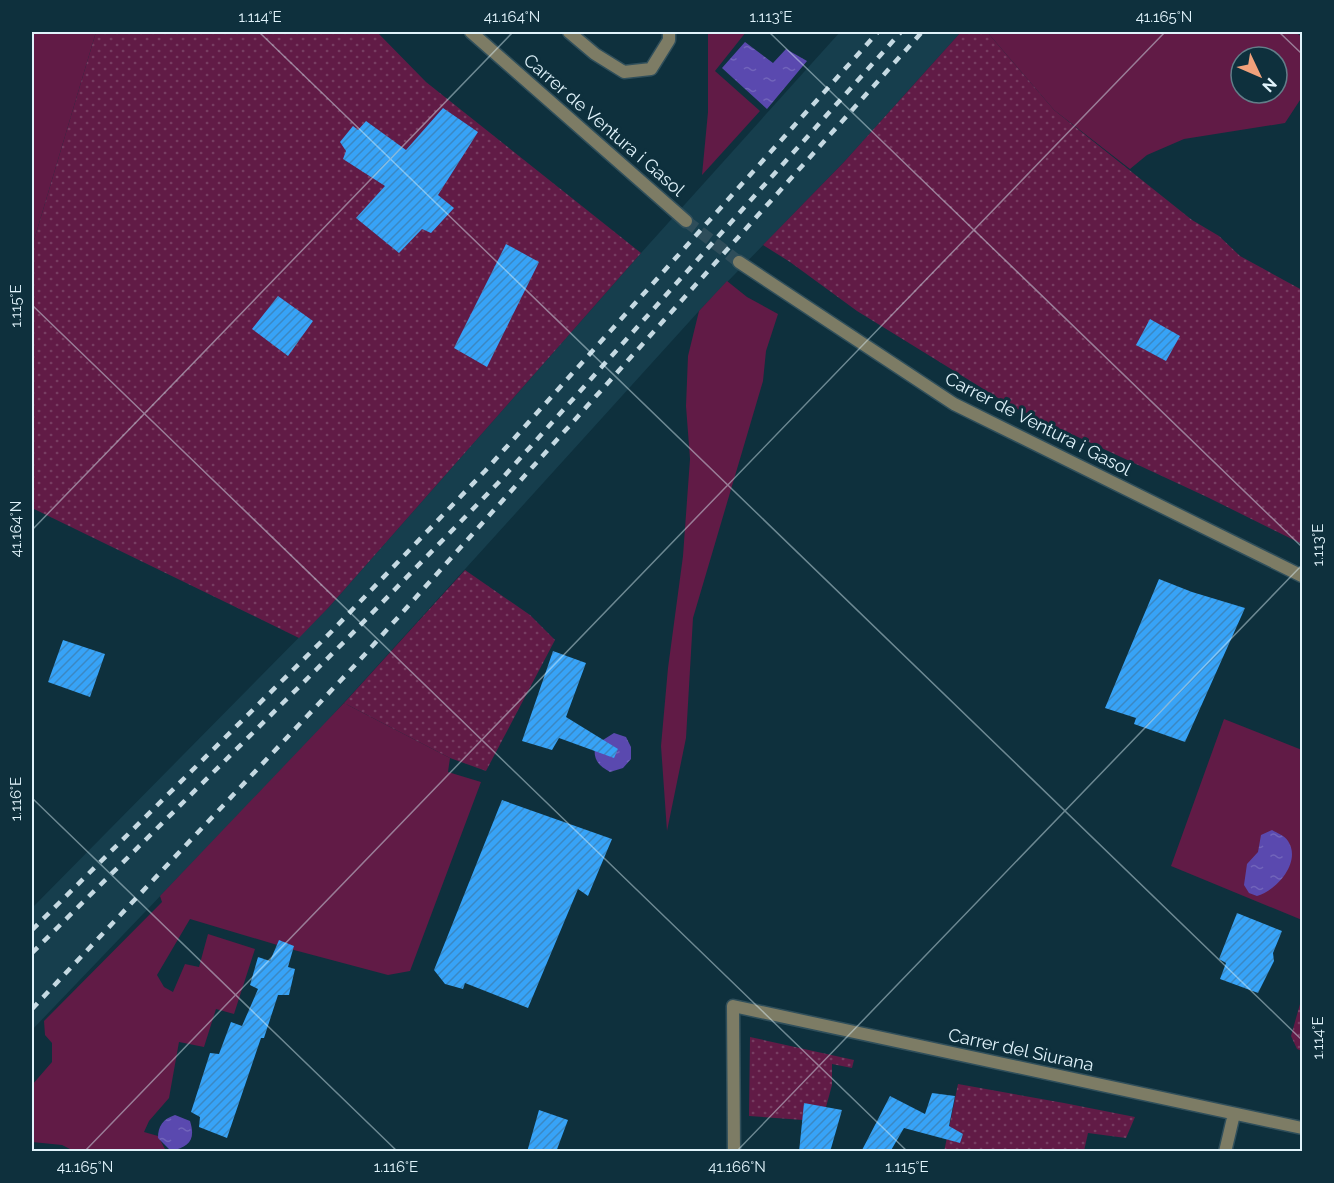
<svg xmlns="http://www.w3.org/2000/svg" width="1334" height="1183" viewBox="0 0 1334 1183" font-family="Raleway,sans-serif">
  <defs>
    <pattern id="garden-dots" width="8" height="8" patternUnits="userSpaceOnUse" patternTransform="scale(1.5)"><rect width="8" height="8" fill="#611b46"/><path d="M2 2h.1M6 6h.1" fill="none" stroke="#773d62" stroke-width="1.8" stroke-linecap="round"/></pattern>
    <pattern id="water-ripples" width="26" height="14" patternUnits="userSpaceOnUse" patternTransform="scale(1.5)"><rect width="26" height="14" fill="#5a49af"/><path d="M2 4q2-2 4 0t4 0M15 11q2-2 4 0t4 0" fill="none" stroke="#7164bb"/></pattern>
    <pattern id="building-hatch" width="6" height="6" patternUnits="userSpaceOnUse" patternTransform="scale(1.5)"><rect width="6" height="6" fill="#37a3f7"/><path d="M-1 1l2-2M0 6l6-6M5 7l2-2" fill="none" stroke="#3b88c3"/></pattern>
  </defs>
  <rect width="100%" height="100%" fill="#0e303d"/>
  <path fill="#163e4d" d="M840,32H961L844,162L699,311L321,728L32,1030V908L329,607L641,253Z"/>
  <path fill="#611b46" fill-rule="evenodd" d="M32,32H96L32,247Z
    M708,32H746L715,71L760,111L702,175L708,112Z
    M987,32H1295L1302,37V97L1285,123L1184,139L1147,155L1130,169L1054,110ZM1241,57H1277V93H1241Z
    M727,281L747,297L778,314L766,351L763,381L693,618L686,738L667,831L661,746L668,668L683,556L690,459L686,406L688,356L699,311Z
    M344,703L450,758L448,772L481,782L410,971L388,975L294,950L190,919L157,975L164,987L173,992L185,964L199,967L208,934L255,949L234,1014L216,1009L204,1047L179,1042L169,1098L149,1121L144,1132L158,1136L166,1151H74L62,1145L32,1142V1085L52,1062V1043L45,1035L44,1021L162,902L160,896Z
    M1224,719L1302,750V920L1171,866Z"/>
  <path fill="url(#garden-dots)" d="M96,32H377L426,82L641,253L329,607L299,638L32,508V247Z
    M961,32H987L1054,110L1192,220L1219,236L1240,256L1302,290V544L1207,497L1011,406L857,311L790,262L763,245L844,162Z
    M465,570L530,615L555,640L486,771L450,758L344,703Z
    M1302,997V1051L1297,1049L1291,1036Z
    M750,1037L854,1060L852,1068L832,1064V1085L826,1107L803,1120L749,1116Z
    M958,1084L1064,1103L1135,1117L1126,1138L1088,1133L1084,1151L944,1152Z"/>
  <path fill="url(#water-ripples)" d="M745,42L773,63L786,49L807,61L767,109L722,68Z
    M614,733L626,737L631,747V759L623,768L610,772C598,765 593,760 595,745Z
    M1272,830C1277,833 1285,836 1288,841C1302,862 1276,891 1257,896L1249,893L1244,885L1247,864L1258,852L1261,835Z
    M175,1115L190,1121C196,1140 189,1147 171,1151L158,1138C158,1126 163,1119 175,1115Z"/>
  <path fill="url(#building-hatch)" d="M443,108L478,132L438,195L454,208L431,233L422,229L399,253L356,218L385,186L343,159L346,151L340,142L353,126L358,130L366,121L406,150Z
    M506,244L539,262L487,367L454,348Z
    M278,296L313,321L288,356L252,329Z
    M1150,319L1180,336L1166,361L1136,345Z
    M1159,579L1192,592L1245,608L1185,742L1134,724L1136,718L1105,708Z
    M63,640L105,654L90,697L48,682Z
    M553,651L586,663L566,717L618,749L614,758L559,738L552,750L522,741Z
    M502,800L612,839L588,896L578,889L528,1008L465,983L463,989L445,984L434,970Z
    M1237,913L1282,931L1273,953L1274,961L1258,993L1220,979L1226,963L1219,959Z
    M279,940L294,946L288,967L295,969L289,995H278L264,1038H261L227,1138L199,1127L200,1117L191,1112L210,1053L219,1054L231,1022L242,1026L258,989L250,985L258,957L270,961Z
    M932,1093L955,1096L949,1126L963,1134L960,1143L904,1128L890,1152H861L890,1096L925,1114Z
    M804,1103L842,1110L830,1152H799Z
    M539,1110L568,1120L556,1152H527Z"/>
  <g fill="none" stroke-linecap="round" stroke-linejoin="round">
    <path stroke="#2e4d5a" stroke-width="12" stroke-dasharray="12 6" stroke-linecap="butt" d="M686,221L739,262"/>
    <defs>
      <path id="minor" d="M471,32L686,221
        M569,32L595,54L624,72L651,69L669,40V32
        M739,262L954,404L1302,576
        M734,1152L733,1006L1302,1128
        M1225,1152L1234,1114"/>
    </defs>
    <use href="#minor" stroke="#304f5b" stroke-width="15"/>
    <use href="#minor" stroke="#7d7c65" stroke-width="12"/>
    <path stroke="#c5d9e2" stroke-width="4.5" stroke-dasharray="8 8" stroke-linecap="butt" d="M32,930L332,631L485,471L878,32
      M32,953L344,642L498,483L901,32
      M32,1009L358,662L922,32"/>
  </g>
  <path fill="none" stroke="#e0f3fb" stroke-width="1.5" stroke-opacity="0.45" d="M259,32L1302,1040M769,32L1302,547M1279,32L1302,54M32,305L908,1152M32,530L513,32M32,798L398,1152M84,1152L1165,32M736,1152L1302,565"/>
  <g text-anchor="middle" stroke-width="6" stroke-linejoin="round" paint-order="stroke">
    <g font-size="18" fill="#e0f3fb" stroke="#0e303d">
      <text transform="translate(604 125) rotate(41)" y="6">Carrer de Ventura i Gasol</text>
      <text transform="translate(1038 424) rotate(27)" y="6">Carrer de Ventura i Gasol</text>
      <text transform="translate(1021 1050) rotate(12)" y="6">Carrer del Siurana</text>
    </g>
  </g>
  <rect width="1334" height="1183" fill="none" stroke="#0e303d" stroke-width="66"/>
  <g transform="translate(1259 75) rotate(134)"><circle r="28" fill="#0e303d" stroke="#627e89" stroke-width="1.5"/>
  <path d="M0-4.5L10 22L0 15L-10 22Z" fill="#f1a17b"/>
  <text y="-9" font-size="16" font-weight="bold" text-anchor="middle" fill="#e0f3fb">N</text>
  </g>
  <rect x="33" y="33" width="1268" height="1117" fill="none" stroke="#e0f3fb" stroke-width="2"/>
  <g font-size="15" text-anchor="middle" fill="#e0f3fb">
    <text x="260" y="22">1.114°E</text>
    <text x="512" y="22">41.164°N</text>
    <text x="771" y="22">1.113°E</text>
    <text x="1164" y="22">41.165°N</text>
    <text transform="translate(16 306) rotate(-90)" y="5">1.115°E</text>
    <text transform="translate(16 529) rotate(-90)" y="5">41.164°N</text>
    <text transform="translate(1318 545) rotate(-90)" y="5">1.113°E</text>
    <text transform="translate(16 799) rotate(-90)" y="5">1.116°E</text>
    <text transform="translate(1318 1038) rotate(-90)" y="5">1.114°E</text>
    <text x="85" y="1172">41.165°N</text>
    <text x="396" y="1172">1.116°E</text>
    <text x="737" y="1172">41.166°N</text>
    <text x="907" y="1172">1.115°E</text>
  </g>
</svg>
